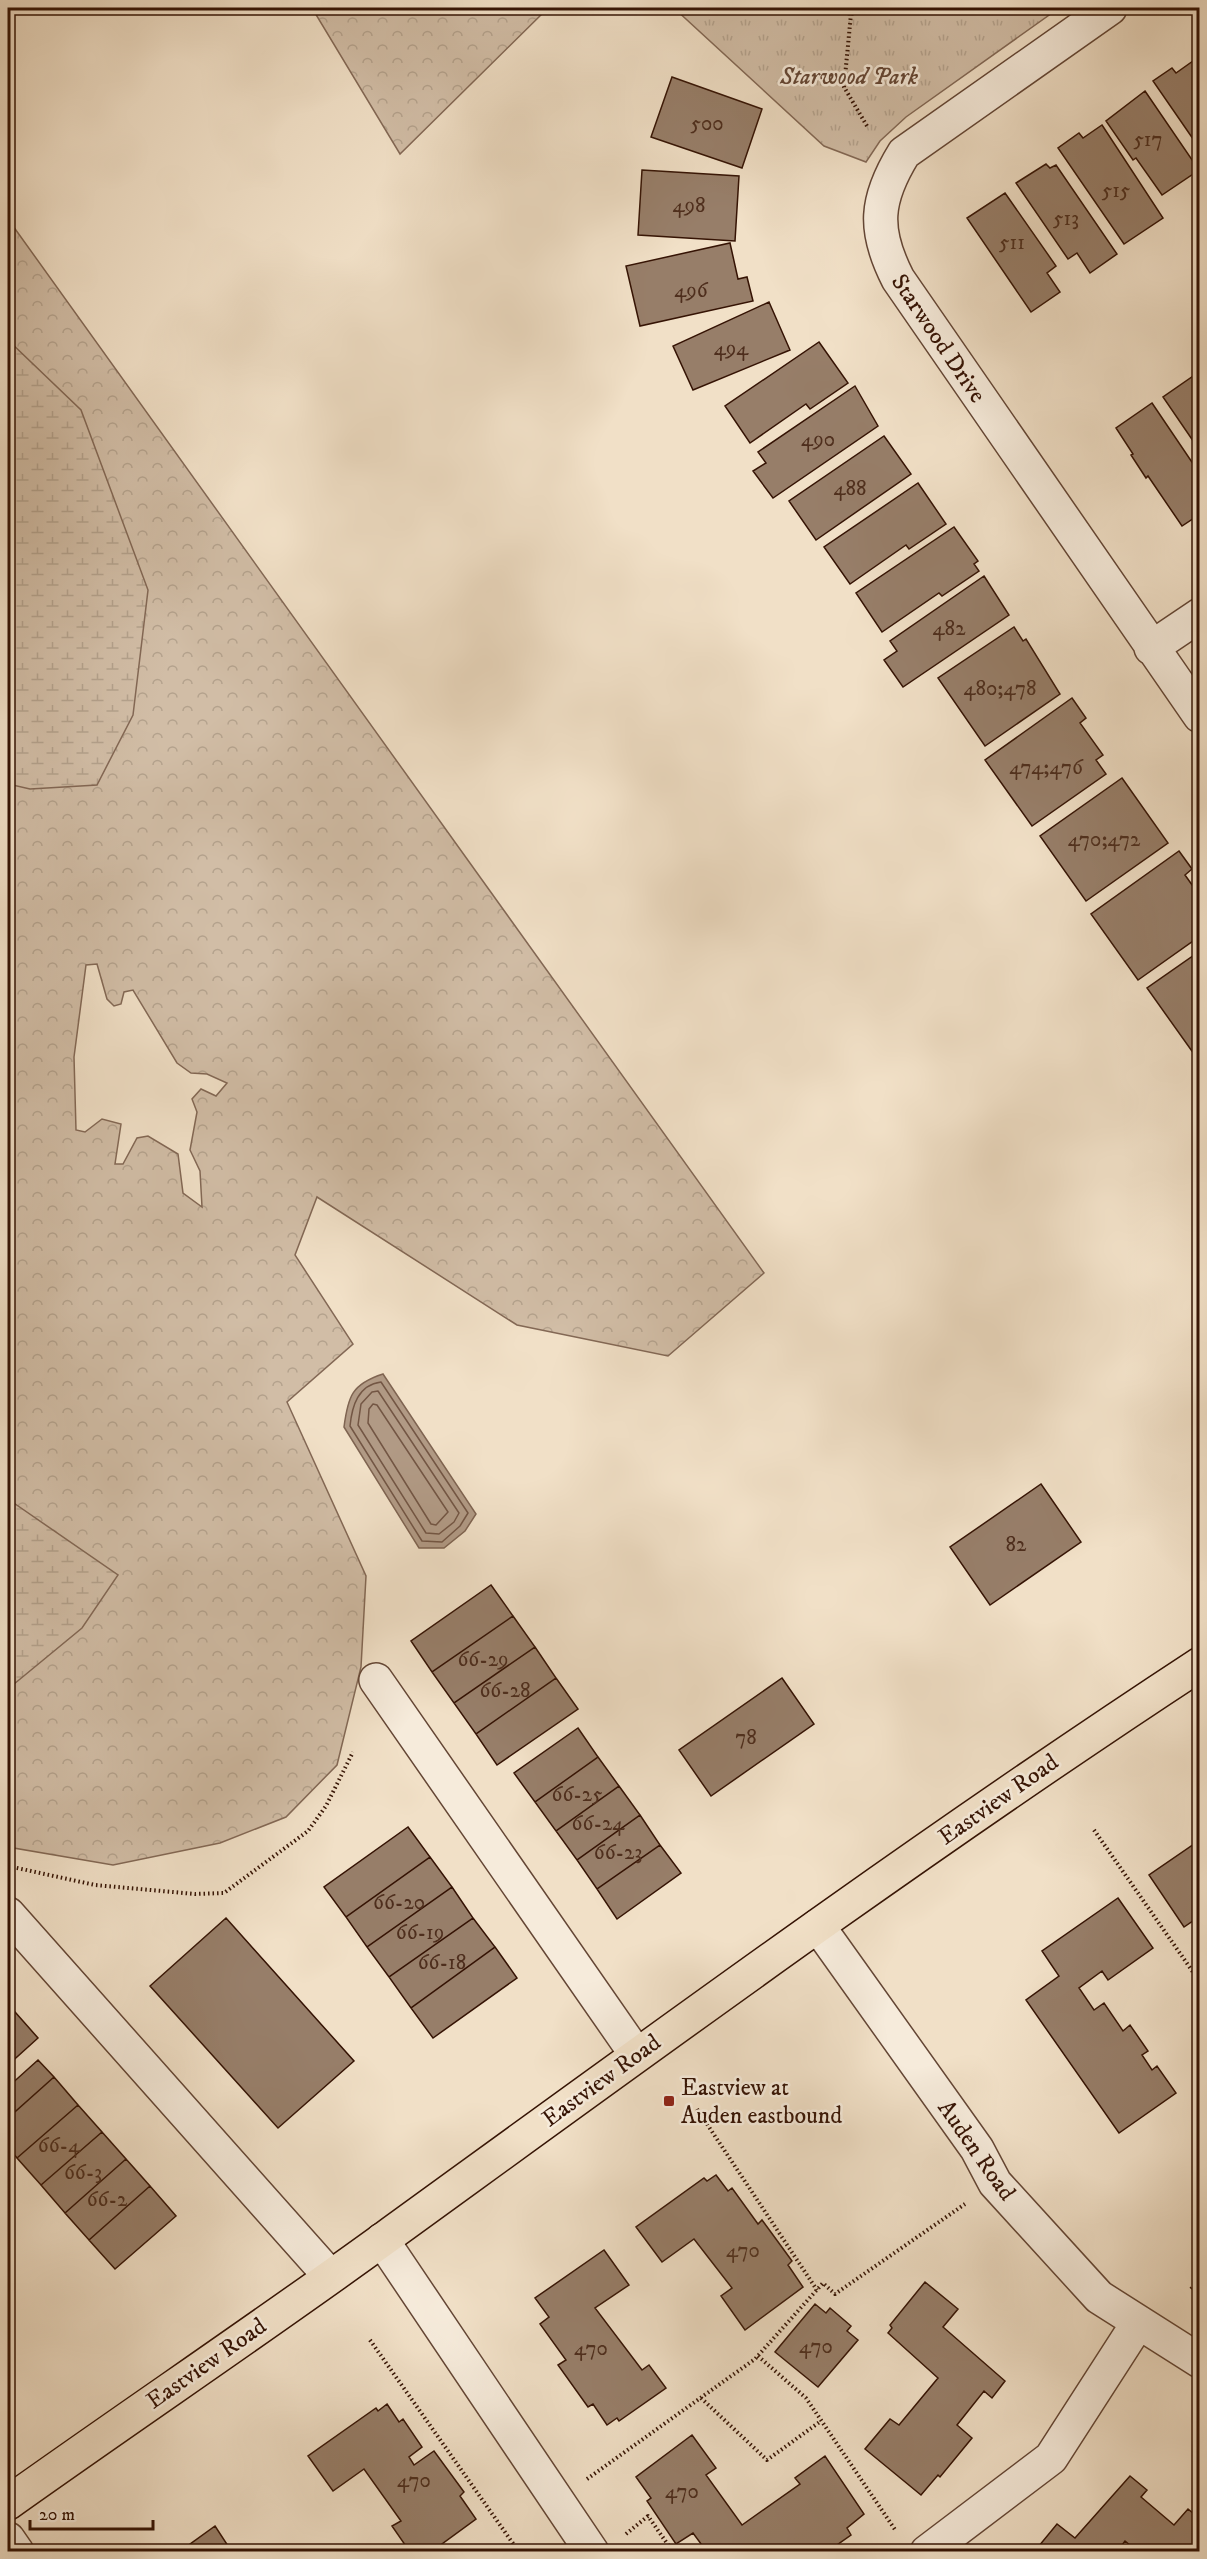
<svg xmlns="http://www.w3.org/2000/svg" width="1207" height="2559" viewBox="0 0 1207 2559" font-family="'IM FELL DW Pica',serif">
  <defs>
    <pattern id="forest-crowns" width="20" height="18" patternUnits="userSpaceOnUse" patternTransform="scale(1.5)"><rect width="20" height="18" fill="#d1bda6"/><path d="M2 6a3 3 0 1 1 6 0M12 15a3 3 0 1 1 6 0" fill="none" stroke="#b4a28d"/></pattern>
    <pattern id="wetland-marsh" width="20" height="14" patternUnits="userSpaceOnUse" patternTransform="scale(1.5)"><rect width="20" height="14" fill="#d1bda6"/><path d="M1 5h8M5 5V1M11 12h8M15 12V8" fill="none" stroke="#b4a28d"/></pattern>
    <pattern id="park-tufts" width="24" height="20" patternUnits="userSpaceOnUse" patternTransform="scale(1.5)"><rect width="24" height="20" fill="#d1bda6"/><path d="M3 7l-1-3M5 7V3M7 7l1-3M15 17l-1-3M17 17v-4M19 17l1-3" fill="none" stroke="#b4a28d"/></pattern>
  </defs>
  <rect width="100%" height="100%" fill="#f1e0c7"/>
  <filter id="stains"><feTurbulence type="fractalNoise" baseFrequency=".00333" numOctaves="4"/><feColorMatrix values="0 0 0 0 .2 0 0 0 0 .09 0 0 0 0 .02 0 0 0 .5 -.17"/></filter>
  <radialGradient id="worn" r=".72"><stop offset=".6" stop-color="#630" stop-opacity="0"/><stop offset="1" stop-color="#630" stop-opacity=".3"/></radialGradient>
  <path fill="url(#forest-crowns)" stroke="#836855" stroke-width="1.5" fill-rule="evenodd" d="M312,8H548L400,154Z
    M8,219L764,1273L668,1356L517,1325L317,1197L295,1255L353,1344L287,1402L366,1576L361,1667L337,1765L286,1817L220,1843L113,1865L8,1847ZM97,964L107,999L114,1006L121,1004L124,992L133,990L177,1063L191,1073L207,1074L227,1083L216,1096L201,1089L192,1099L197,1112L190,1150L200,1171L202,1207L183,1193L178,1154L148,1136L137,1138L123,1164H115L121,1124L102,1119L85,1132L76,1130L74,1057L86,965Z"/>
  <path fill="url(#wetland-marsh)" stroke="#836855" stroke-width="1.5" d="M8,340L81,410L148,590L133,715L97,785L30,789L8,784Z
    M8,1499L118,1575L82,1628L8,1689Z"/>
  <path fill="url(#park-tufts)" stroke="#836855" stroke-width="1.5" d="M674,8H1059L906,117L880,141L866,162L824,146Z"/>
  <path fill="#b19a85" stroke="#7f6451" stroke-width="1.5" d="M383,1374L476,1514L465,1531L444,1548H419L344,1427C348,1396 352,1384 383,1374Z"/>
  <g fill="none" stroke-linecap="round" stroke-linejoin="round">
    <path stroke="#735644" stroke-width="1.5" d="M381,1382L468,1513L460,1526L442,1542L422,1541L350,1426C352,1406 358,1385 381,1382Z
      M378,1391L459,1513L454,1522L439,1534L426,1533L358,1425L361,1404L372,1392Z
      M373,1404L377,1405L448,1512L436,1525L431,1524L368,1423L369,1409Z"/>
  </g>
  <path fill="#977e69" stroke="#351304" stroke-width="1.5" d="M1193,61L1200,70V149L1153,81L1172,68L1176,73Z
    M672,77L762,109L742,168L651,137Z
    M1145,91L1199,170L1162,195L1136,158L1133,160L1106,121Z
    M1102,125L1163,218L1124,244L1058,148L1079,133L1083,138Z
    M1046,164L1050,168L1056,165L1117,254L1090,273L1077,253L1068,259L1016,183Z
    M642,170L739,176L735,241L638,235Z
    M1005,193L1056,266L1047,273L1060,292L1031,312L967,218Z
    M730,243L738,279L747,277L753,301L640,326L626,266Z
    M769,302L790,350L693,390L673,346Z
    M819,342L848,383L810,409L806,404L750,443L725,406Z
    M1199,372H1200V451L1163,397Z
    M855,386L878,426L773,498L753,471L766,463L758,452Z
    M1152,403L1200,474V514L1182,526L1148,476L1146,478L1131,455L1133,454L1116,428Z
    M884,436L911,474L816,540L789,501Z
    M918,483L946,524L909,549L906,545L850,584L824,547Z
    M954,527L978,561L974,564L979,571L942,596L939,593L882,632L856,593Z
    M984,576L1009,615L903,687L884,660L897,651L890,641Z
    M1014,627L1023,641L1026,639L1060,694L985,746L938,678Z
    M1072,698L1086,718L1080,723L1103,755L1096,760L1106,774L1032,826L985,760Z
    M1122,778L1168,843L1086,901L1040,836Z
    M1179,851L1192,869L1185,875L1200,896V936L1138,980L1091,914Z
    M1200,951V1050L1194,1054L1147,988Z
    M1041,1484L1081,1542L990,1605L950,1547Z
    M491,1585L513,1616L432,1672L411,1641Z
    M513,1616L535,1647L454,1703L432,1672Z
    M535,1647L556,1678L476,1734L454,1703Z
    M556,1678L578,1709L497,1765L476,1734Z
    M782,1678L814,1724L711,1796L679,1750Z
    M578,1728L598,1757L535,1802L514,1773Z
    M598,1757L619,1786L556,1831L535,1802Z
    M619,1786L640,1815L577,1860L556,1831Z
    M640,1815L660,1845L597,1889L577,1860Z
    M408,1827L430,1857L346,1917L324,1887Z
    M1200,1840V1916L1184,1927L1149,1875Z
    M660,1845L681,1873L617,1919L597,1889Z
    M430,1857L452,1887L367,1947L346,1917Z
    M452,1887L473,1918L389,1977L367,1947Z
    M1118,1898L1153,1948L1108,1980L1102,1971L1079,1988L1094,2010L1104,2003L1123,2031L1130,2025L1148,2051L1142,2055L1152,2070L1157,2066L1176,2093L1119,2133L1026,2000L1059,1976L1042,1951Z
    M226,1918L354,2061L278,2128L150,1986Z
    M473,1918L495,1947L411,2008L389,1977Z
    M495,1947L517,1978L433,2038L411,2008Z
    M8,2004L38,2038L8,2065Z
    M38,2060L54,2077L8,2118V2087Z
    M54,2077L78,2105L17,2158L8,2147V2118Z
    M78,2105L102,2132L41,2185L17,2158Z
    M102,2132L126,2159L65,2213L41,2185Z
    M126,2159L150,2186L89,2240L65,2213Z
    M716,2175L728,2191L732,2188L758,2224L762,2220L792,2261L788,2265L803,2287L745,2330L721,2296L732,2288L694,2239L662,2262L636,2227L704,2178L707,2181Z
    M150,2186L176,2216L115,2269L89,2240Z
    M604,2250L629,2285L595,2308L642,2370L649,2365L666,2388L619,2421L617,2418L607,2425L593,2404L588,2407L558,2365L566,2360L540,2324L549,2317L535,2298Z
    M925,2282L958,2309L943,2327L1005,2381L992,2398L984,2391L957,2425L972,2438L940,2477L938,2475L921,2495L865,2449L890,2419L899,2425L938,2378L888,2333L892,2328L890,2325Z
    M815,2304L826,2313L830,2308L851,2326L847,2331L858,2340L818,2387L775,2352Z
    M387,2404L399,2422L403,2419L422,2447L409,2457L414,2465L434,2451L464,2492L460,2496L476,2519L431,2552H410L392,2526L401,2521L364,2469L333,2491L308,2456L376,2408L378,2411Z
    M692,2435L716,2468L706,2475L742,2525L800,2484L795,2478L825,2456L864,2514L847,2528L851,2535L827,2552H799L796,2546L788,2552H707L693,2533L676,2544L647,2501L651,2498L636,2477Z
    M1130,2476L1147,2490L1141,2497L1174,2525L1188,2509L1200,2519V2552H1138L1125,2541L1117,2552H1034L1057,2524L1075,2538Z
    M215,2526L232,2552H179Z"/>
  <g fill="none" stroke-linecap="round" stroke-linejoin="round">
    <defs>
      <path id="minor" d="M1110,8L904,153C875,200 873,230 898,279L1200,716
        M1151,648L1200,615
        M376,1680L636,2054
        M8,1914L330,2276
        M818,1926L977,2149L995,2183L1099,2297L1200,2361
        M382,2240L592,2552
        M8,2539L17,2552
        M927,2552L1051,2458L1138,2323"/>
      <path id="major" d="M8,2503C133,2414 261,2328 385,2238C654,2043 922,1846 1200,1664"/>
    </defs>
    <use href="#minor" stroke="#644635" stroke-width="36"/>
    <use href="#major" stroke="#351304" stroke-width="36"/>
    <path stroke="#351304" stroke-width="4" stroke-dasharray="1.5 3" stroke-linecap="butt" d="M826,8L851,14L874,8
      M851,14L844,87L867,126
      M1094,1830L1200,1982
      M8,1866L95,1885L195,1894L224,1893L308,1831L326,1806L353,1752
      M697,2109L817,2290
      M1191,2289L1200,2279
      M370,2340L519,2552
      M758,2356L806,2398L896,2531
      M701,2398L767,2460L821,2421
      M587,2479L755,2359L823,2283L835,2294L965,2204
      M626,2534L648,2516L673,2552"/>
    <use href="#minor" stroke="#f6ebdb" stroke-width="33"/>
    <use href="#major" stroke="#f1e0c7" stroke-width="33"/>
  </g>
  <rect fill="#8f2418" stroke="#f6ebdb" stroke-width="2" x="663" y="2095" width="12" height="12" rx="3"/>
  <g text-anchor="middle" stroke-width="5" stroke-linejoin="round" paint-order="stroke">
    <g font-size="21" fill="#4e2e1d">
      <text x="707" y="130">500</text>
      <text x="1148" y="146">517</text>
      <text x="1116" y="197">515</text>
      <text x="689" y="212">498</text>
      <text x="1066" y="225">513</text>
      <text x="1012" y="249">511</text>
      <text x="691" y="297">496</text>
      <text x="731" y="355">494</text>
      <text x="818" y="446">490</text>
      <text x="850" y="495">488</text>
      <text x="949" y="635">482</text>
      <text x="1000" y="695">480;478</text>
      <text x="1046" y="774">474;476</text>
      <text x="1104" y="846">470;472</text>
      <text x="1016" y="1551">82</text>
      <text x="483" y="1666">66-29</text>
      <text x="505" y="1697">66-28</text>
      <text x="746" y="1744">78</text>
      <text x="577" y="1801">66-25</text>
      <text x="598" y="1830">66-24</text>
      <text x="618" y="1859">66-23</text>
      <text x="399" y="1909">66-20</text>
      <text x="420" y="1939">66-19</text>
      <text x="442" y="1969">66-18</text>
      <text x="59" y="2152">66-4</text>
      <text x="83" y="2179">66-3</text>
      <text x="107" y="2206">66-2</text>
      <text x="743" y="2257">470</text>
      <text x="816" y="2353">470</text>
      <text x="591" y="2355">470</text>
      <text x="414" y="2487">470</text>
      <text x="682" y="2498">470</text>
    </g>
    <g font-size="24" font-style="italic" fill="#644635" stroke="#f6ebdb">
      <text x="849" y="84">Starwood Park</text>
    </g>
    <g font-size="24" fill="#351304" stroke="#f6ebdb">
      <text transform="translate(939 338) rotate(56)" y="8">Starwood Drive</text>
      <text transform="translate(998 1799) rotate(-35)" y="8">Eastview Road</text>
      <text transform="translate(601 2080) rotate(-36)" y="8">Eastview Road</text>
      <text transform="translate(977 2150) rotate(55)" y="8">Auden Road</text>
      <text transform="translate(206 2363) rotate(-35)" y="8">Eastview Road</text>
    </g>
    <g font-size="24" fill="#351304" stroke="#f6ebdb" text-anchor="start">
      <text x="681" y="2095">Eastview at<tspan x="681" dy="28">Auden eastbound</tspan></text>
    </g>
  </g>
  <rect width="1207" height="2559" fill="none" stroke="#f1e0c7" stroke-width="30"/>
  <rect x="9" y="9" width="1189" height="2541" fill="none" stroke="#351304" stroke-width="3"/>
  <rect x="15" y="15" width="1177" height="2529" fill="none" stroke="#351304" stroke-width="1.5"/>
  <path d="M30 2520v9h123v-9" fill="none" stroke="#351304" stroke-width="3"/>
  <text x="39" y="2520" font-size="18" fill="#351304" stroke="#f6ebdb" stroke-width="4.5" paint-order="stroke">20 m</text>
  <rect width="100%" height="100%" filter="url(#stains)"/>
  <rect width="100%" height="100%" fill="url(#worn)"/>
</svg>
